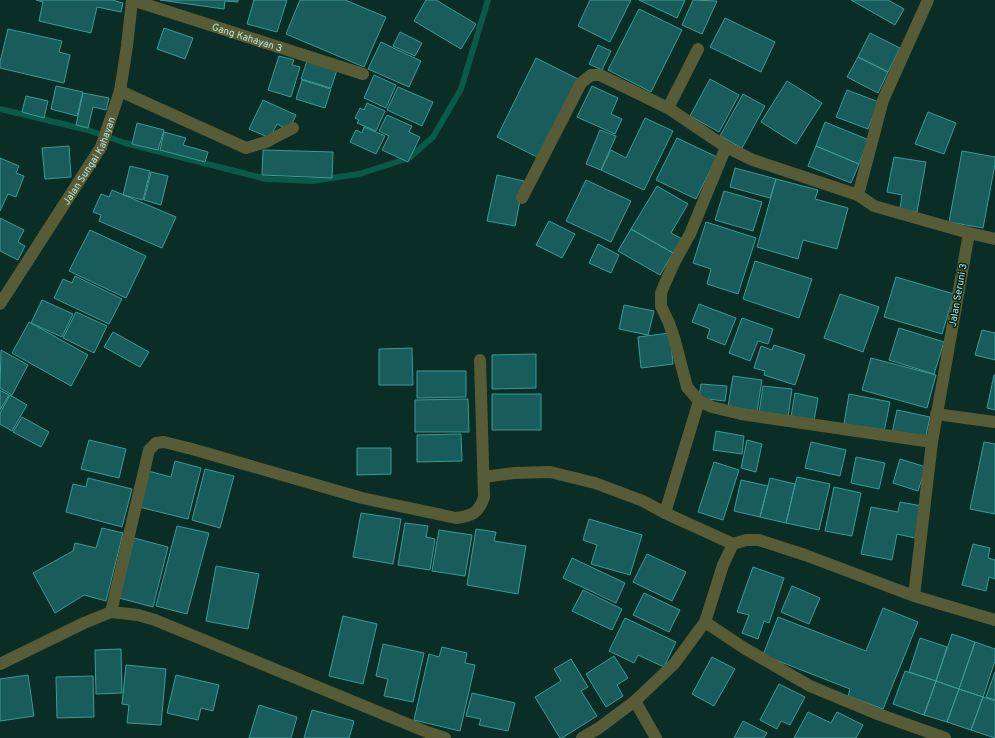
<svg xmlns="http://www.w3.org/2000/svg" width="995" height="738" viewBox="0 0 995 738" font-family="Overpass,sans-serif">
  <rect width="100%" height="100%" fill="#0a2d25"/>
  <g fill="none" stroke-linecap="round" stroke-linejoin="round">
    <path stroke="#095a49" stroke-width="6" d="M0,109L88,130L125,143L266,179L312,181L359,174L409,158L433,137L461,89L488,0"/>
  </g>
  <path fill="#185c5b" stroke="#3d9a98" d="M36,0H112L123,3L121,12L97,7L91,33L39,21L43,2Z
    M160,0H238V2L225,1L224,9Z
    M254,0H287L277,32L247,24Z
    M300,0H345L386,17L364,67L286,34Z
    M426,0H436L476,24L461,49L414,21Z
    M590,0H631L610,42L578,26Z
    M639,0H685L677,18Z
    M693,0L717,1L702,34L682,25Z
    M851,0H888L904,9L895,25Z
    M639,9L682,30L651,92L608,70Z
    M725,18L775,42L761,72L710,47Z
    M164,28L193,38L185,59L157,49Z
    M8,29L62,41L59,52L70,55L64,83L0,68V62Z
    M400,32L422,43L415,56L393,46Z
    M870,33L900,48L888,72L858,57Z
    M381,42L421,61L409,87L368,69Z
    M598,45L611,51L602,70L589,64Z
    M279,56L294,60L292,65L300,67L291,97L268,90Z
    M858,57L888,72L878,93L847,77Z
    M536,58L578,79L539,158L497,137Z
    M307,61L337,70L331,88L301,79Z
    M374,75L396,85L386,108L364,98Z
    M710,79L739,95L719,132L690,116Z
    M302,80L331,89L325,108L296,99Z
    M787,81L822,103L796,144L761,122Z
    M56,86L83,92L77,116L51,109Z
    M592,86L618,98L611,114L622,119L615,134L577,117Z
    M398,87L433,102L422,126L387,110Z
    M847,90L879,102L868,129L836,117Z
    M83,93L109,98L106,110L93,107L88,128L76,125Z
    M743,94L765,106L742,148L720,136Z
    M26,96L48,101L44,118L22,112Z
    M263,100L296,115L289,130L277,124L270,138L249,129Z
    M367,103L385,111L376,131L357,123L359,120L355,118L360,108L364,110Z
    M928,112L956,123L944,154L915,144Z
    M387,115L412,126L409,132L420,137L408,162L382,150L389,136L379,131Z
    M645,118L673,131L644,190L601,170L611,150L626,158Z
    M825,122L869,140L859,164L816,146Z
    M137,123L164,130L158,150L132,144Z
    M364,127L385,136L376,154L350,142L356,130L362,133Z
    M600,130L616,136L601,170L586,164Z
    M164,132L186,138L183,145L208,152L205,162L160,150Z
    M677,138L717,157L696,199L656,180Z
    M69,146L71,177L45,179L42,148Z
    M816,146L859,164L851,183L808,166Z
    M263,150L333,152L332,178L262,175Z
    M962,151L995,157V164L983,228L949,222Z
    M894,157L926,162L917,212L900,209L902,195L887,192Z
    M0,158L19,166L16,173L24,176L16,197L8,194L0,211Z
    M130,166L150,171L143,200L123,195Z
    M735,168L776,179L770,198L730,187Z
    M151,172L168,176L161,205L144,200Z
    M497,175L524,181L515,226L487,221Z
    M776,179L818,190L815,199L848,208L837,249L803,240L798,259L757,247Z
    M586,180L631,201L611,242L566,221Z
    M657,186L688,204L671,233L682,239L673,253L631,229Z
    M112,190L176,217L162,248L99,221L101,215L93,212L101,194L109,197Z
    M724,191L762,202L753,231L715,220Z
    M0,218L24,230L18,242L25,246L18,260L0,251Z
    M549,221L575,234L562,258L536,245Z
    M706,222L756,238L738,294L707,284L711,269L693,263Z
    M631,229L673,253L660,275L618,251Z
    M90,230L146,256L126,298L69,271Z
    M598,244L619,255L611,273L589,263Z
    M755,261L812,279L799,318L743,299Z
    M75,276L122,299L109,324L54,298L63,279L72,283Z
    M896,277L954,294L942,334L884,317Z
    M840,294L879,307L863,352L824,338Z
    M42,300L73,314L62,337L31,323Z
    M699,304L736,318L725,345L707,338L710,329L692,322Z
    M624,305L654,311L648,335L619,329Z
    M76,312L107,326L94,353L63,338Z
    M742,318L773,329L768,344L758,341L750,361L729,353Z
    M29,322L88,355L71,386L12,353Z
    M899,328L944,342L934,374L889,360Z
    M982,330L995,333V360L975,355Z
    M113,332L149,352L140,367L104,347Z
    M670,333L673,364L641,368L638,337Z
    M774,345L805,355L795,385L764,375L765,371L754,368L761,346L772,350Z
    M412,348L413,385H379V349Z
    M1,350L28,365L12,395L0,388Z
    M536,354V388L492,389V355Z
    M871,358L936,375L927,408L862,390Z
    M417,371H466V397L417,398Z
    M994,375H995V410L987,408Z
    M733,376L762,380L757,411L728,407Z
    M701,384L727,386L725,401L699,398Z
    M763,386L792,389L788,417L759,413Z
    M0,390L9,395L0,410Z
    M795,393L818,398L814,421L791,417Z
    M492,394H541V430H492Z
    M849,394L890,402L884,432L844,424Z
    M10,395L27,405L12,431L0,424V413Z
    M468,399L469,432H415V400Z
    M897,410L930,417L925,440L892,433Z
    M22,417L49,432L41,447L13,432Z
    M716,431L744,436L742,454L713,450Z
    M461,434L462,461L417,462V435Z
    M89,440L126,449L119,478L81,469Z
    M747,440L762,444L756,472L741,468Z
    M811,442L846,450L840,476L805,468Z
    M984,442L995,444V514L970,509Z
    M357,448H391V474L357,475Z
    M856,457L885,463L879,489L851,483Z
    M900,459L926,467L918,491L893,483Z
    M175,461L201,468L188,519L139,507L148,471L171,477Z
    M714,462L739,470L723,520L698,512Z
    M205,469L234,476L220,528L192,520Z
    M797,477L830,484L819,530L786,523Z
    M88,478L132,489L122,527L66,512L73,484L86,487Z
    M770,478L795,484L786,523L760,517Z
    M741,480L768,486L760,517L734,511Z
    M834,487L861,493L852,536L825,531Z
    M900,502L922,506L915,538L897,534L892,560L861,554L871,507L898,512Z
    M361,513L401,519L393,564L353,557Z
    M589,519L642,535L630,575L591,564L597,545L583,540Z
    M405,523L428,526L426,537L435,539L430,570L398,565Z
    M177,526L209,533L187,614L156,606Z
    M102,528L123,533L106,601L84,595L55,613L33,573L73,551L75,543L96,548Z
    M476,529L496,532L494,541L526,546L518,594L467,585Z
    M439,530L472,535L465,576L432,571Z
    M134,538L168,547L153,607L119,598Z
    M973,544L990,548L988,558L995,560V579L989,577L986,591L962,585Z
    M647,554L686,572L672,601L633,582Z
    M572,558L625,583L616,603L563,578Z
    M216,566L259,574L248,629L206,621Z
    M753,567L784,578L769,623L764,621L758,639L742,633L749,615L737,612Z
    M792,586L820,598L809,624L781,612Z
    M583,590L622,609L612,630L572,611Z
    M644,593L680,610L669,632L633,615Z
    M883,608L918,622L883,709L848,696L850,689L763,655L778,617L866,651Z
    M343,616L377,624L363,684L329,676Z
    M625,618L676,642L664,667L638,655L634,663L609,651Z
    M952,634L975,642L959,689L936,681Z
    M920,638L947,647L936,681L909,672Z
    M975,642L995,649V661L983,697L959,689Z
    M383,644L424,653L413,702L384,696L388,679L376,676Z
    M442,647L467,653L465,663L475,665L460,731L414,720L429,654L439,657Z
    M121,649L122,693L96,694L95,650Z
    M614,656L628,678L617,685L623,696L606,707L586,674Z
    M712,657L735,669L714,706L692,694Z
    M571,659L588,687L581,691L597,716L562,738H560L535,697L561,681L554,669Z
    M126,665L166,669L161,725L127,723L129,705L122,704Z
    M905,671L936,681L924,715L893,704Z
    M995,672V700L986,697Z
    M28,675L34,716L0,721V679Z
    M176,675L219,685L213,711L201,708L198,720L167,713Z
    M93,676L94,717L57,718L56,677Z
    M936,681L959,689L947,722L924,715Z
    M779,684L805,697L790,725L781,721L777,729L760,720Z
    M959,689L983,697L971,730L947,722Z
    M472,693L515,703L508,731L479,725L481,719L466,716Z
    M983,697L995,701V738L971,730Z
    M259,705L297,717L291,738H249Z
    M312,710L354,721L349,738H304Z
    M808,712L831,723L837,712L863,725L856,738H794Z
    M743,721L767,733L764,738H734Z"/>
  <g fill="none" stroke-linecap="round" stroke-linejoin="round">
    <g stroke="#585c36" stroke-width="12">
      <path id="s1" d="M132,0L363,74"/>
      <path d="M928,0L883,100L858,195L874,206L969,233L932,442L914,596L995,620"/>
      <path d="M120,91L246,148L266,142L293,128"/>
      <path d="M668,108L698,49"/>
      <path d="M726,147L690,234L675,261L665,283L661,293V306L669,323L675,341L687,387L699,401L712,407L741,414L932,442"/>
      <path d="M522,198L581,83L591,75H600L668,108L726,147L753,160L858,195"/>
      <path d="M969,233L995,239"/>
      <path id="s2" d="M0,304L101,147L120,91L127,46L132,0"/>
      <path d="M936,414L995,422"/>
      <path d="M484,477L514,473L550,472L595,483L643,501L665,513L733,544"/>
      <path d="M665,513L699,401"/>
      <path d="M111,612L149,450L156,443L164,442L192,449L362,498L456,518C472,516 479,513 484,497L480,360"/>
      <path d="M705,622L744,648L810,686L875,713L945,738"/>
      <path d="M0,664L84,623L111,612L138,615L155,620L427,732L445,738"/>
      <path d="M635,701L674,664L705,622L723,565L733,544L746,540H759L805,555L914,596"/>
      <path d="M582,738L599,728L635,701L656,738"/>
    </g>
  </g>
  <g text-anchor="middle" stroke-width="3" stroke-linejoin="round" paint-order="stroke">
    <g font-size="10" fill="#b7e7d8" stroke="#01231b">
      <text dy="4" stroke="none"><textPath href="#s1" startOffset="121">Gang Kahayan 3</textPath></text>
      <text dy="4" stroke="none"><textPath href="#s2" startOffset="169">Jalan Sungai Kahayan</textPath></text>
      <text transform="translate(957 295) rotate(-80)" y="4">Jalan Seruni 3</text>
    </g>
  </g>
</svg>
